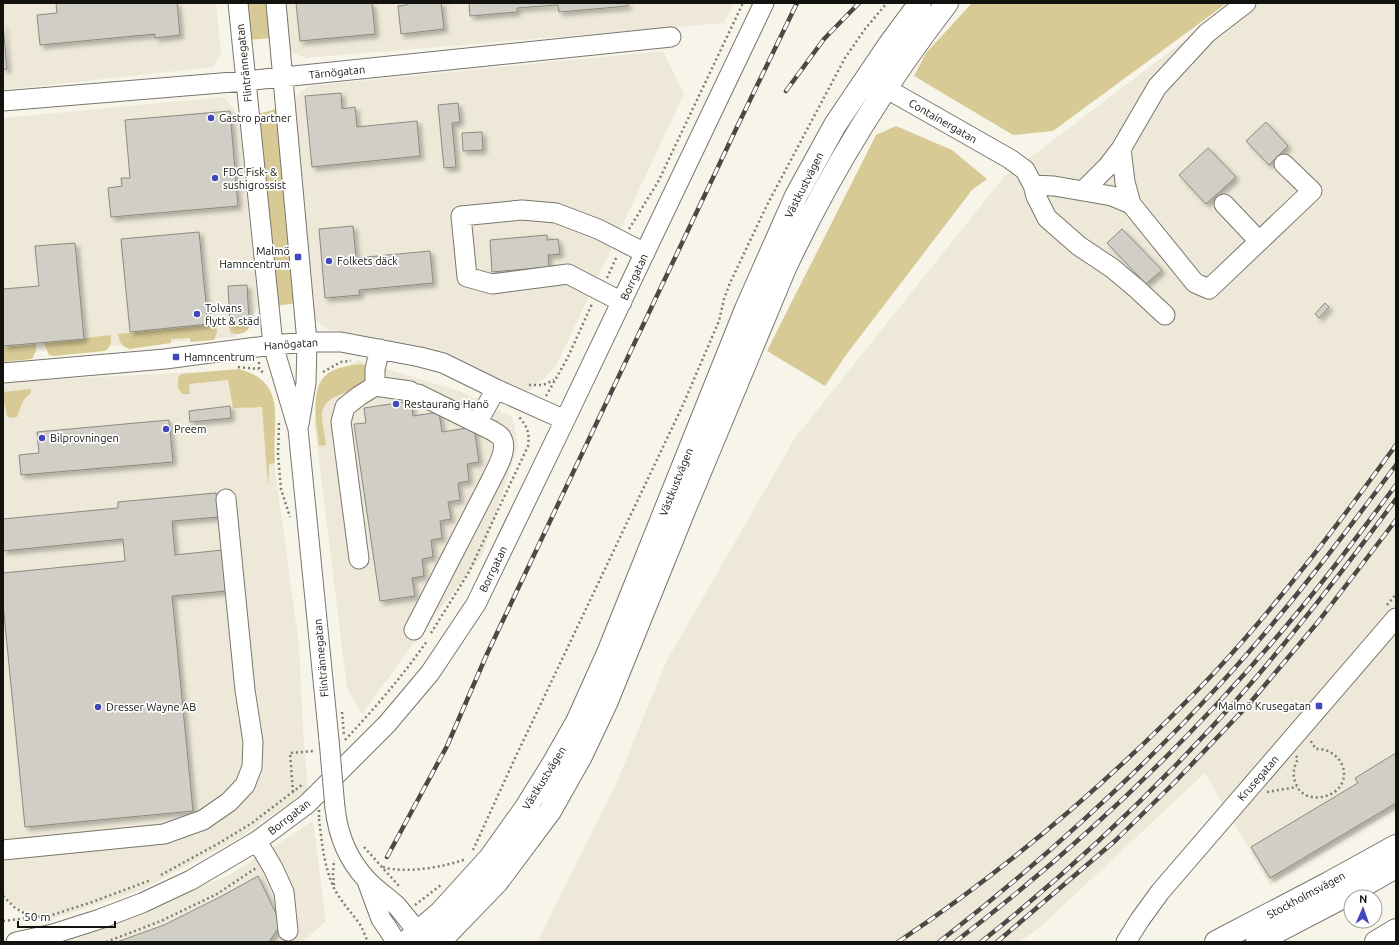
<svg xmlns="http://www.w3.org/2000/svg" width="1399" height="945" viewBox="0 0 1399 945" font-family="Ubuntu,sans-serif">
  <defs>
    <filter id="shadow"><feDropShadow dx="3.5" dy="3.5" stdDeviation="2" flood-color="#0004"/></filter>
  </defs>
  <rect width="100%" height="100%" fill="#f7f5ea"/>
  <path fill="#ede8d7" d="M3,3H216L221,53L213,67L3,90Z
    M280,3H734L724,23L305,58L284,49Z
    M1234,3H1396V809L1270,885L1205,773L1039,928L1019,942H538L556,904L615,787L666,662L795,438L1003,178Z
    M663,51L684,94L555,368L528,392L425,348L327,329L309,315L295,97L309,86Z
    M224,97L239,116L258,308L235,337L3,354V118Z
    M358,360L462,392L512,417L518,445L483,554L409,649L362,714L347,688L314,420L325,379Z
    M215,371L260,384L270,432L299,645L304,746L308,790L239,838L141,890L46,921L3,900V382Z
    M313,821L326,921L302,942H51L228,876Z"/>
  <path fill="#d8ca95" d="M244,3H268L271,38L247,40Z
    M972,3H1227L1053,131L1013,135L914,76L926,53Z
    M279,108L296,303L276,306L255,115Z
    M896,126L952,150L987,179L972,190L846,355L825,386L767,351L876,135Z
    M251,321C250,332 241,336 231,333L228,323Z
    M216,324L217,332L214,340L190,342V338L171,339V343L130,349C121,347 120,342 118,334Z
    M111,335C111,343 111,347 105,351L53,356L49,355L44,343Z
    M36,344V351L32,359L3,362V347Z
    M362,364L368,367C367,371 367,376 366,379C361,395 324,390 322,414C322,424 325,436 326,445L319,446C317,427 310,392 324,377C333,367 350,365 362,364Z
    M239,369C290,383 271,423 275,463L269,464L268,487L262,407L233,408L228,380L189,384L190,394H182L178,388V378L181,374Z
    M31,389V393C22,399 21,407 17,417L10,418L7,416L5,405H3V392Z"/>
  <path fill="#d1cfc5" stroke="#8c8a81" filter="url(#shadow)" d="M56,3H177L180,35L155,38V34L40,45L37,15L57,13Z
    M296,3H372L375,34L300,41Z
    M407,3H444H441L444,29L401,34L398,6L407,5Z
    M469,3H628V6L559,12L558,5L517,8V12L470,16Z
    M3,24L7,69H3Z
    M341,93L342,109L355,107L357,127L417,121L420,156L312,167L305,96Z
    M458,103L460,122L452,123L456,167L444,168L438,105Z
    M230,111L238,206L111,217L108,188L122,186L121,178H130L125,120Z
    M1266,122L1288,146L1269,165L1246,141Z
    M482,132L483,150L463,151L462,133Z
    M1208,148L1236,177L1206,204L1179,175Z
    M353,226L356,258L430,251L433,283L359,290L360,295L325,298L319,229Z
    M1122,229L1162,270L1146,284L1107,243Z
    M199,232L208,324L130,332L121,239Z
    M547,235V240L558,239L560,254L548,255L549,267L492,272L490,240Z
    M75,243L84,339L3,346V289L39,286L35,246Z
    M247,285L249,321L230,323L228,286Z
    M1325,303L1329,307L1319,318L1315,314Z
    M411,401L413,416L439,412L442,432L474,427L479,462L467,464L469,481L458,483L460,500L448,502L451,519L440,521L442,538L431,540L433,557L422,559L424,576L412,578L415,596L380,601L354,424L366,423L364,408Z
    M230,406L231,418L190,422L189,411Z
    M169,420L173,462L21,475L19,455L39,453L37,432Z
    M216,493L218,517L172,521L175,555L222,550L226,591L172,596L193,811L25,827L3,604V573L125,561L123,539L3,551V519L118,508V502Z
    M1396,753V803L1270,878L1251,847L1358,783L1355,778Z
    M258,876L281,924L269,942H117L164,925L220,897Z"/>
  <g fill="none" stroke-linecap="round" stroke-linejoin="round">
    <defs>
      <path id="minor" d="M238,3L273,345L298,429L329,740
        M276,3L307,342L306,383L299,424
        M873,81L1010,159L1025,170L1033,185L1036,196L1047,218L1079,246L1112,268L1137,289L1165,315
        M3,101L245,81L671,37
        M1121,149L1125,182L1131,204
        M1033,185L1054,186L1112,196L1131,204L1195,283L1209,289L1312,191L1284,164
        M1083,191L1108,166L1121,149L1157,87L1207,33L1246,3
        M1224,204L1259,241
        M622,302L568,274L492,284L467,277L461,216L522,210L556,213L598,229L645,253
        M3,373L165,359L273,345L307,342H341L420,357L443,363L496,389L565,420
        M375,386L410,391
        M477,423L496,389
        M359,559L341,422L345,407L359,396L375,386V369L380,349
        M414,630L492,478C497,467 509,449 501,437C500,435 495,433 493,431L418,394
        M335,808C338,835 348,860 367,880C376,890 388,897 397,906C407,918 416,930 426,942
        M257,841L273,868L284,892L288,931
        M3,850L164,834L203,820L229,802L245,785L252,767L253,742L245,690L226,499
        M367,881L381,919L388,929L396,942
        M16,942L53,934L100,919L142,903L191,880L257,841L307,804L387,724L430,673L476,604L565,420L764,3
        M1126,942L1139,921L1160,892L1396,618"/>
      <path id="major" d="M406,942L441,912L490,858L525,809L553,764L577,722L608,653L746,309L796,196L835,125L889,45L920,3
        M439,942L497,882L550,811L581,756L607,701L685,508L785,268C829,174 884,85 947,3
        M1376,942L1396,930"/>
      <path id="highway" d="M1216,942L1329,883L1396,846
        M1257,942L1343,897L1396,867"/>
    </defs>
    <use href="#minor" stroke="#78766d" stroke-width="21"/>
    <use href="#major" stroke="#78766d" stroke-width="24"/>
    <use href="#highway" stroke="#78766d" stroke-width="24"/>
    <path stroke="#7e7d75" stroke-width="2.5" stroke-dasharray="2 3" stroke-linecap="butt" d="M629,229L658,182L743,3
      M607,278L617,256
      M259,362V369L265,374
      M238,367L259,369
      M323,372L341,362L351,361
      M529,385H543L554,380
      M546,396L567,359L592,304
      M279,423L278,455L281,489L290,517
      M1387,605L1396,594
      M431,633L469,572L528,446C530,433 527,426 519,417
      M345,740C374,709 402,677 427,641
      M1296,756L1298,759C1293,768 1292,777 1297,786C1305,804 1335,799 1342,783C1350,765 1333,748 1316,749L1310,740
      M293,792L290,753L314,751L313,750
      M1267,792L1297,787
      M319,819C322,843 324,868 335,890C342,903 351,912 359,923C363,929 365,936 368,942
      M364,847L399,886
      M473,850L516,756L682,407L719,321L724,299L730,283L767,205L845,58L865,29L887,3
      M383,867C404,874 445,867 466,859
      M161,875L221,842L252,823L303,784
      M334,885L333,874L334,860
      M3,896L14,907L29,916
      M415,905L441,885
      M3,921L52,915L92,902L151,880
      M106,942L161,921L217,894L256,868"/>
    <use href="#minor" stroke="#fff" stroke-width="19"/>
    <use href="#major" stroke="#fff" stroke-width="22"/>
    <use href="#highway" stroke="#fff" stroke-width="22"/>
    <defs>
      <path id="rail" d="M786,91L824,39L859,3
        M387,857L447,746L487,654L737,127L797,3
        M898,942C1013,865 1119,773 1214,673C1280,602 1339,523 1396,445
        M939,942C1040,863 1136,776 1223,681C1285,613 1341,539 1396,465
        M955,942C1083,844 1200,731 1302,607C1335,567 1365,526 1396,485
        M981,942C1074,868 1161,785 1240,696C1295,633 1346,567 1396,499
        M997,942L1116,840L1174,783L1249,704L1318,622L1396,520"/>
    </defs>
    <use href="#rail" stroke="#4a4944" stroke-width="4.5"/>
    <use href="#rail" stroke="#fff" stroke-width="3" stroke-dasharray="9" stroke-linecap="butt"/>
    <defs>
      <path id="minor-bridge" d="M329,740L335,808"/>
    </defs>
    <use href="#minor-bridge" stroke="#78766d" stroke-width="21" stroke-linecap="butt"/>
    <path stroke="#7e7d75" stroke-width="2.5" stroke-dasharray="2 3" stroke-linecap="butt" d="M342,712L344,735
      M319,810V818"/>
    <use href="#minor-bridge" stroke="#fff" stroke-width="19"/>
  </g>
  <g fill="#4347bc" stroke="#fff" stroke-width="1.5">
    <circle cx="211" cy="118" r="4"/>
    <circle cx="215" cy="178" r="4"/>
    <rect x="294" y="253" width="8" height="8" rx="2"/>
    <circle cx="329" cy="261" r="4"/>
    <circle cx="197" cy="314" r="4"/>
    <rect x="172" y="353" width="8" height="8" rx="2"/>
    <circle cx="396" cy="404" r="4"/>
    <circle cx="166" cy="429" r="4"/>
    <circle cx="42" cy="438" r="4"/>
    <rect x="1315" y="702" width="8" height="8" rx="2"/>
    <circle cx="98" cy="707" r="4"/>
  </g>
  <g text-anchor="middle" stroke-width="3.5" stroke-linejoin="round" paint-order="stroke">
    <g font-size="11" fill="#12120e" stroke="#fff">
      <text transform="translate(244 63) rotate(-96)" y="4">Flintrännegatan</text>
      <text transform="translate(337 72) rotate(-6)" y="4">Tärnögatan</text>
      <text transform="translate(943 121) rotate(30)" y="4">Containergatan</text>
      <text transform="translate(804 185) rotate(-63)" y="4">Västkustvägen</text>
      <text transform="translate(634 277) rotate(-65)" y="4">Borrgatan</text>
      <text transform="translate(291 344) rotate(-4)" y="4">Hanögatan</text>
      <text transform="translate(676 482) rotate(-68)" y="4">Västkustvägen</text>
      <text transform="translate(493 569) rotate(-64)" y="4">Borrgatan</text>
      <text transform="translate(321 658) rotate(-95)" y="4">Flintrännegatan</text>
      <text transform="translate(544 778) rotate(-58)" y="4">Västkustvägen</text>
      <text transform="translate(1258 778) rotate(-49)" y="4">Krusegatan</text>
      <text transform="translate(289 817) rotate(-38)" y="4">Borrgatan</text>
      <text transform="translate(1306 895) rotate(-28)" y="4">Stockholmsvägen</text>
    </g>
    <g font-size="11" fill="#12120e" stroke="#fff" text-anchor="start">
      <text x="219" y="122">Gastro partner</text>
      <text x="223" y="176">FDC Fisk- &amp;<tspan x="223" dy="13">sushigrossist</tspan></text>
      <text x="290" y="255" text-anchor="end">Malmö<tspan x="290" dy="13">Hamncentrum</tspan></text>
      <text x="337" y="265">Folkets däck</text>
      <text x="205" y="312">Tolvans<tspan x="205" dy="13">flytt &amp; städ</tspan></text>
      <text x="184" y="361">Hamncentrum</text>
      <text x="404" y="408">Restaurang Hanö</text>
      <text x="174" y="433">Preem</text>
      <text x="50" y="442">Bilprovningen</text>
      <text x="1311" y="710" text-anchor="end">Malmö Krusegatan</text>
      <text x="106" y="711">Dresser Wayne AB</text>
    </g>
  </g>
  <rect width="1399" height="945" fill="none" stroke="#12120e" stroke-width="8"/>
  <g transform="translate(1363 909) rotate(2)"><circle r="19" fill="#ffffff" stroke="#a0a09f"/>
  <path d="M0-3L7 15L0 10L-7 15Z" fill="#4347bc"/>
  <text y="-6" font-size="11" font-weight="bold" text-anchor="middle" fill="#12120e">N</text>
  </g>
  <path d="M18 921v6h97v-6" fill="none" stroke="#12120e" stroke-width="2"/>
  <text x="24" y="921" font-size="12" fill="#12120e" stroke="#ffffff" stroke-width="3" paint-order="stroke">50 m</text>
</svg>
